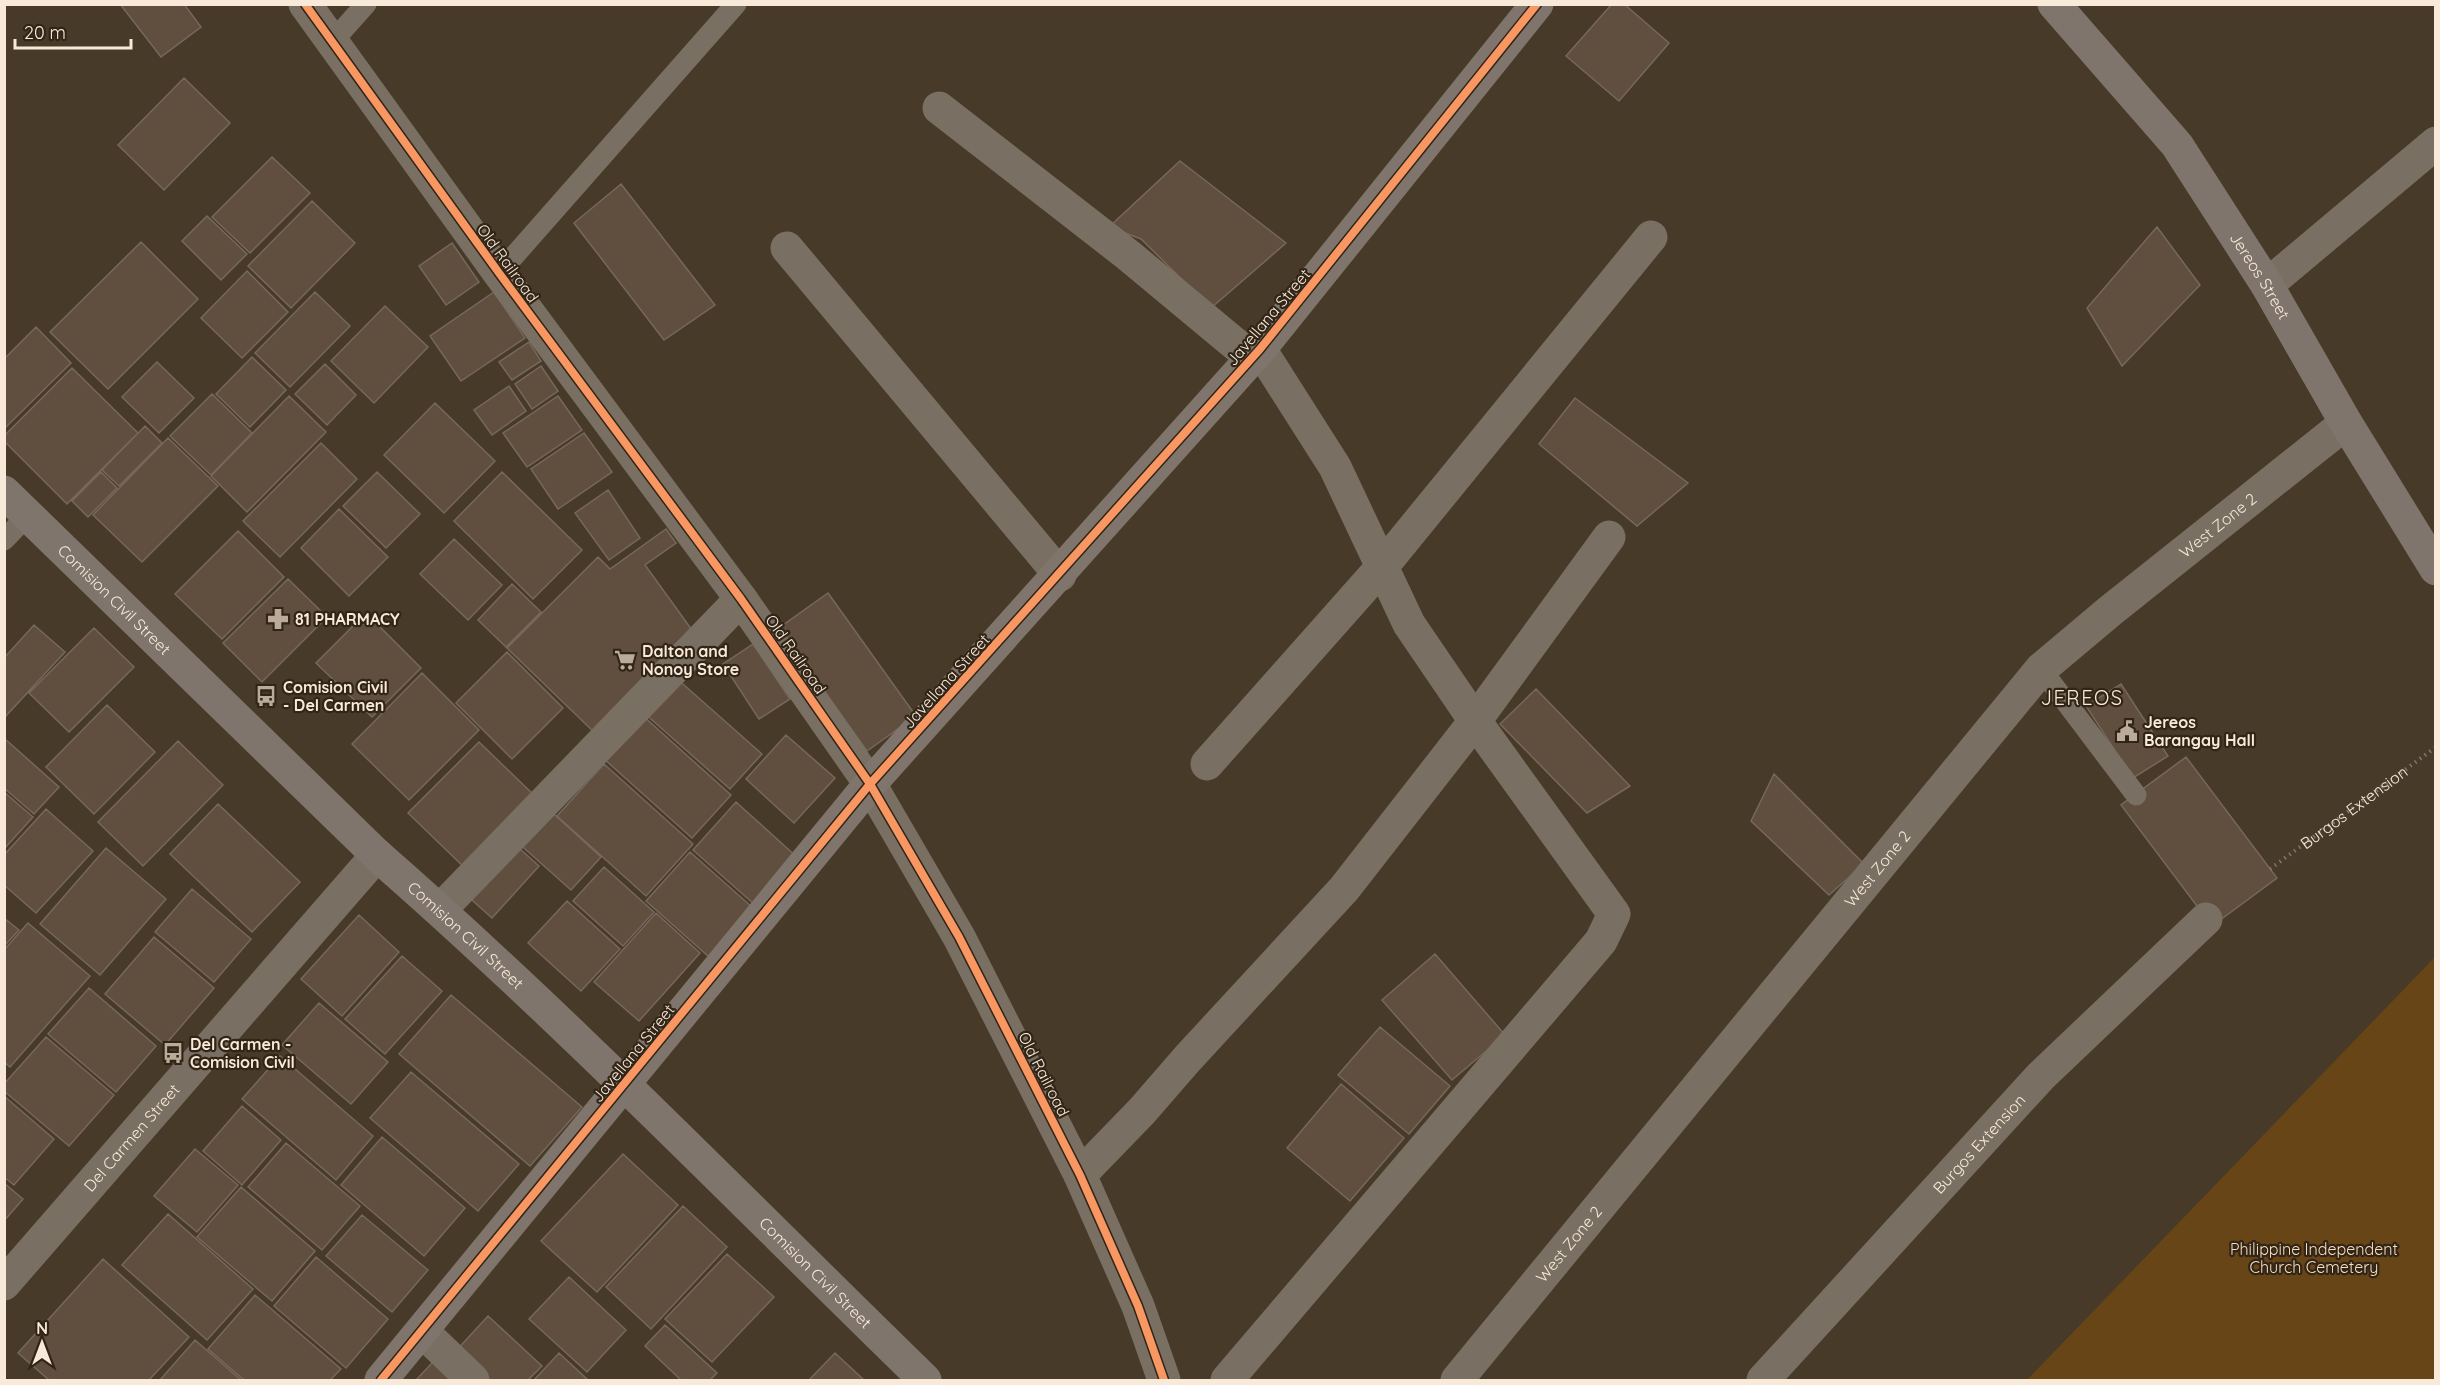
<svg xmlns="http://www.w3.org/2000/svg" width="2440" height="1385" viewBox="0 0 2440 1385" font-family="Quicksand,sans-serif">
  <rect width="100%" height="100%" fill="#473a28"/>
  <path fill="#684516" d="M2435,957V1380H2027Z"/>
  <path fill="#604e3f" stroke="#76685c" stroke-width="1.5" d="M120,4H184L201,27L161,57Z
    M1612,4H1624L1669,43L1619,101L1566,56Z
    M184,78L230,123L164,190L118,145Z
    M272,157L310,193L250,253L212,217Z
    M1180,161L1286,243L1211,308L1141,239L1109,227Z
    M621,184L715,305L664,340L574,223Z
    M312,201L355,243L291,308L248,266Z
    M207,216L247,254L221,280L182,241Z
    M2157,227L2200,285L2122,366L2087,308Z
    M141,242L198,299L108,389L50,332Z
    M452,243L479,282L446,305L419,266Z
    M247,271L288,312L242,358L201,318Z
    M315,292L350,326L290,387L255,353Z
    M494,292L525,338L461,381L430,336Z
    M385,306L428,347L374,403L331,361Z
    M36,327L71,363L4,429V359Z
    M529,342L541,361L512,380L499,362Z
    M252,357L286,390L250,427L216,394Z
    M157,362L194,398L159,433L122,397Z
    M325,364L356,395L327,425L295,394Z
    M541,366L558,391L532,409L515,384Z
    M72,368L138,433L67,504L4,441V436Z
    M509,386L526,411L492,435L474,410Z
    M212,394L252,433L211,475L170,436Z
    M289,396L326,432L247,512L211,476Z
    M558,396L582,430L527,467L503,433Z
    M1575,398L1688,483L1637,526L1539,444Z
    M435,403L495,461L444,513L384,455Z
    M145,426L162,443L119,486L102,470Z
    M584,433L612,472L558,509L531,469Z
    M168,438L218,486L142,562L93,515Z
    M321,443L357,479L280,557L243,521Z
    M101,472L117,488L88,517L72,501Z
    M377,472L420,514L386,548L343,506Z
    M502,472L582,550L533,599L454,521Z
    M608,490L640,538L609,560L575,513Z
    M339,509L388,557L349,596L301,548Z
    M666,529L676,543L645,565L697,637L598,736L507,648L598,557L610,569Z
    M238,531L284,577L222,639L175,594Z
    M454,539L502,585L468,620L420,574Z
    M288,579L327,617L262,682L223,643Z
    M512,584L541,612L506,647L478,620Z
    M828,593L916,716L867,751L779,628Z
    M366,613L421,668L372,717L316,663Z
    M34,625L65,652L4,718V658Z
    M94,628L134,667L69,732L29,693Z
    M753,644L790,699L759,719L723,664Z
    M507,652L563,708L512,759L456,703Z
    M422,673L479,730L409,800L352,744Z
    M675,677L762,754L730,789L643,712Z
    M2121,684L2168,756L2133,778L2086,706Z
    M1536,689L1630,786L1587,813L1500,724Z
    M107,705L155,752L94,814L46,767Z
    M642,715L731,795L692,838L603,758Z
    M786,735L835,778L794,823L746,779Z
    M5,739L59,787L34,814L4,788Z
    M178,741L223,785L143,866L98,822Z
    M479,742L539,800L468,871L408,813Z
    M2186,757L2277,878L2212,926L2121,805Z
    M604,764L693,844L646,896L557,816Z
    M1774,774L1864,864L1829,895L1751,821Z
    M4,792L33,817L4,849Z
    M736,802L798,858L755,905L693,850Z
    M218,804L300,882L252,932L170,854Z
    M545,806L601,857L571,890L515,840Z
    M46,809L93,851L36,913L4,885V855Z
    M511,841L539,866L492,918L464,893Z
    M106,848L166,899L100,975L40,924Z
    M690,852L753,908L709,957L646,901Z
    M604,867L654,912L623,946L573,901Z
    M192,889L251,939L214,982L155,932Z
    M567,901L620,949L581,991L528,943Z
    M656,913L700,953L639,1021L594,982Z
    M359,915L399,952L342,1016L301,979Z
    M4,918L19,930L4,946Z
    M28,923L90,976L10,1067L4,1062V950Z
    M154,937L214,988L165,1045L105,994Z
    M1435,954L1505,1035L1452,1080L1382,1000Z
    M402,956L442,991L385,1054L345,1019Z
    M89,988L156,1046L116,1092L48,1034Z
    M451,995L582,1107L530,1166L399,1054Z
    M319,1003L388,1062L351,1104L282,1045Z
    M1380,1027L1450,1086L1409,1134L1338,1075Z
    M46,1037L114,1095L69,1146L4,1091V1084Z
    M280,1056L373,1136L336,1180L242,1099Z
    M411,1072L519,1164L478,1211L370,1118Z
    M1341,1084L1404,1138L1350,1201L1287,1148Z
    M4,1096L54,1139L14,1185L4,1177Z
    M242,1106L281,1140L242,1185L203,1151Z
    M382,1137L465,1208L424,1256L341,1185Z
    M286,1143L360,1206L322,1250L248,1187Z
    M195,1149L238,1185L197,1232L154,1196Z
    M623,1154L678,1205L597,1292L541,1241Z
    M4,1183L23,1199L4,1221Z
    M241,1187L315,1251L272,1301L197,1237Z
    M683,1206L727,1247L651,1329L606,1287Z
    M168,1214L253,1289L207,1340L122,1265Z
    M362,1215L428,1270L392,1312L326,1256Z
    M727,1254L774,1297L712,1362L665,1319Z
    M316,1257L388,1319L346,1368L274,1306Z
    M103,1259L189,1337L149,1380H49L18,1353Z
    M569,1277L626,1330L587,1372L529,1319Z
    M255,1295L341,1369L330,1380H244L208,1349Z
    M488,1316L542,1366L528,1380H486L455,1352Z
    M665,1325L717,1373L710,1380H681L645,1346Z
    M195,1340L241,1380H160Z
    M559,1353L588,1380H534Z
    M835,1353L864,1380H809Z
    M433,1362L454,1380H416Z"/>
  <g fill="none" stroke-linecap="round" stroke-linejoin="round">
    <path stroke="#80766b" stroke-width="4" stroke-dasharray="1.5 4.5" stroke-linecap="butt" id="s1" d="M2270,869L2436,747"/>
    <path stroke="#796f62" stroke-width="21" d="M332,42L366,4
      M499,273L736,4
      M4,540L28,515
      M2041,669L2136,795"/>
    <g stroke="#796f62" stroke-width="33">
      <path d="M305,4L499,273L741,599L870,784L959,937L1080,1175L1138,1306L1164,1380"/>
      <path d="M939,108L1128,255L1252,358"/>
      <path d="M787,248L1060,575"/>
      <path d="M2267,285L2436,143"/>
      <path d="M1207,764L1381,568L1651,237"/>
      <path d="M440,910L741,599"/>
      <path d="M1080,1175L1142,1111L1188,1058L1344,889L1475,721L1609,537"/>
      <path id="s2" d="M4,1284L377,855"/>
      <path d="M423,1332L473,1380"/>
      <path d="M1227,1380L1601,941L1614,914L1475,721L1409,624L1335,467L1260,349"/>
      <path id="s3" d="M1457,1380L2041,669L2110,611L2346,423"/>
      <path id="s4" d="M1763,1380L2041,1076L2206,919"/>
    </g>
    <g stroke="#80756c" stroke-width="33">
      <path id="s5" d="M2054,4L2177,145L2267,285L2346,423L2436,569"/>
      <path id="s6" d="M4,492L377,855C567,1021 744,1204 925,1380"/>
      <path d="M381,1380L870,784L1260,349L1537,4"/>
    </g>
    <defs>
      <path id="cycleway" d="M305,4L499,273L741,599L870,784L959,937L1080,1175L1138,1306L1164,1380
        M381,1380L870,784L1260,349L1537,4"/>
    </defs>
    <use href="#cycleway" stroke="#312517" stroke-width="11"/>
    <use href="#cycleway" stroke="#f99763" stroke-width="8"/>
  </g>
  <defs>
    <symbol id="pharmacy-bare" viewBox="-9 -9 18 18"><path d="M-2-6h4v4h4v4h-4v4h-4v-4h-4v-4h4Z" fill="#bbac9a" stroke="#312517" stroke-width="2.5" paint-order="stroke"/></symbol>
    <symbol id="supermarket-bare" viewBox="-9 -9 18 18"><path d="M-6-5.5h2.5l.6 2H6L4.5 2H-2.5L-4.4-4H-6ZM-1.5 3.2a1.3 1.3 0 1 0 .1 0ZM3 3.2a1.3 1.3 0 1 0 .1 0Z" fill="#bbac9a" stroke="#312517" stroke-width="2.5" paint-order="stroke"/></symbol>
    <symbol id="bus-bare" viewBox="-9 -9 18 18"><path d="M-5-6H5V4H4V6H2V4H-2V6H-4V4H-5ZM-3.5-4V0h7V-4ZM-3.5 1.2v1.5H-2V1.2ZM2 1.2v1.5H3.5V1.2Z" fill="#bbac9a" stroke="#312517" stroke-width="2.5" paint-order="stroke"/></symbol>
    <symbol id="civic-bare" viewBox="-9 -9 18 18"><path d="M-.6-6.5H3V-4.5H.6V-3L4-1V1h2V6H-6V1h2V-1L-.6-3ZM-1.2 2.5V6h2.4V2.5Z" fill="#bbac9a" stroke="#312517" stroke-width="2.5" paint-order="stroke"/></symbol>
  </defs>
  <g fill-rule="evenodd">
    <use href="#pharmacy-bare" x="263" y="604" width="30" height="30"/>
    <use href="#supermarket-bare" x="610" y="645" width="30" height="30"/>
    <use href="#bus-bare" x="251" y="681" width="30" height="30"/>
    <use href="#civic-bare" x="2112" y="716" width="30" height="30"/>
    <use href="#bus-bare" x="158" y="1038" width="30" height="30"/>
  </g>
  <g text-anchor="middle" stroke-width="4.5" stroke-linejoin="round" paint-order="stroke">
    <g font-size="16" fill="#f9e9d8" stroke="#312517">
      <text transform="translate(508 263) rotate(54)" y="6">Old Railroad</text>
      <text dy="6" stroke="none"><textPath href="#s5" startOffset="342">Jereos Street</textPath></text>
      <text transform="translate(1268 317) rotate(-50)" y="6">Javellana Street</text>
      <text dy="6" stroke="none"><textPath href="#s3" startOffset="1148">West Zone 2</textPath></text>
      <text dy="6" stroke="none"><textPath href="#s6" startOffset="154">Comision Civil Street</textPath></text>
      <text transform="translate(796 654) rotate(55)" y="6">Old Railroad</text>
      <text transform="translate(946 681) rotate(-48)" y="6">Javellana Street</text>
      <text dy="6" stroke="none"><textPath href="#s1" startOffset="104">Burgos Extension</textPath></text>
      <text dy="6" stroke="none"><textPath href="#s3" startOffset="662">West Zone 2</textPath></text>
      <text dy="6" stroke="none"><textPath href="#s6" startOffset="640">Comision Civil Street</textPath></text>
      <text transform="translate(633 1053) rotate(-51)" y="6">Javellana Street</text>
      <text transform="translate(1044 1074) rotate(63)" y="6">Old Railroad</text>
      <text dy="6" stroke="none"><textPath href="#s2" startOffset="194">Del Carmen Street</textPath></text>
      <text dy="6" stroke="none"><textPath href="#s4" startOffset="320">Burgos Extension</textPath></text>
      <text dy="6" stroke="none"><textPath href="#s3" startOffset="176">West Zone 2</textPath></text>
      <text dy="6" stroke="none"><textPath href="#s6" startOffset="1126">Comision Civil Street</textPath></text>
    </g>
    <g font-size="16" font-weight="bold" fill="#f9e9d8" stroke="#312517" text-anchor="start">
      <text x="295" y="625">81 PHARMACY</text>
      <text x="642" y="657">Dalton and<tspan x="642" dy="18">Nonoy Store</tspan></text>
      <text x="283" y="693">Comision Civil<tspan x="283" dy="18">- Del Carmen</tspan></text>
      <text x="2144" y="728">Jereos<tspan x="2144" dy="18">Barangay Hall</tspan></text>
      <text x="190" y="1050">Del Carmen -<tspan x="190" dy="18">Comision Civil</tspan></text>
    </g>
    <g font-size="16" fill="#faddbe" stroke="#312517">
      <text x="2314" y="1255">Philippine Independent<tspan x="2314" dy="18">Church Cemetery</tspan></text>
    </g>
    <g font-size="20" letter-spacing="1.5" fill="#f9e9d8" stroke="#312517">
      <text x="2082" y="705">JEREOS</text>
    </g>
  </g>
  <rect width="2440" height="1385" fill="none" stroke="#f9e9d8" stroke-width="12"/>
  <g transform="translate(42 1343)" stroke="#312517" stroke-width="4.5" paint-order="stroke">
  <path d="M0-4.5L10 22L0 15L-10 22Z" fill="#f9e9d8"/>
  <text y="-9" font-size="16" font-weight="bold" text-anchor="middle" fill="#f9e9d8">N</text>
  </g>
  <path d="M15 39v9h116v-9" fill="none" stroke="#f9e9d8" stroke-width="3"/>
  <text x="24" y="39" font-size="18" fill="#f9e9d8" stroke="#312517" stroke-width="4.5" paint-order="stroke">20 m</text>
</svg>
